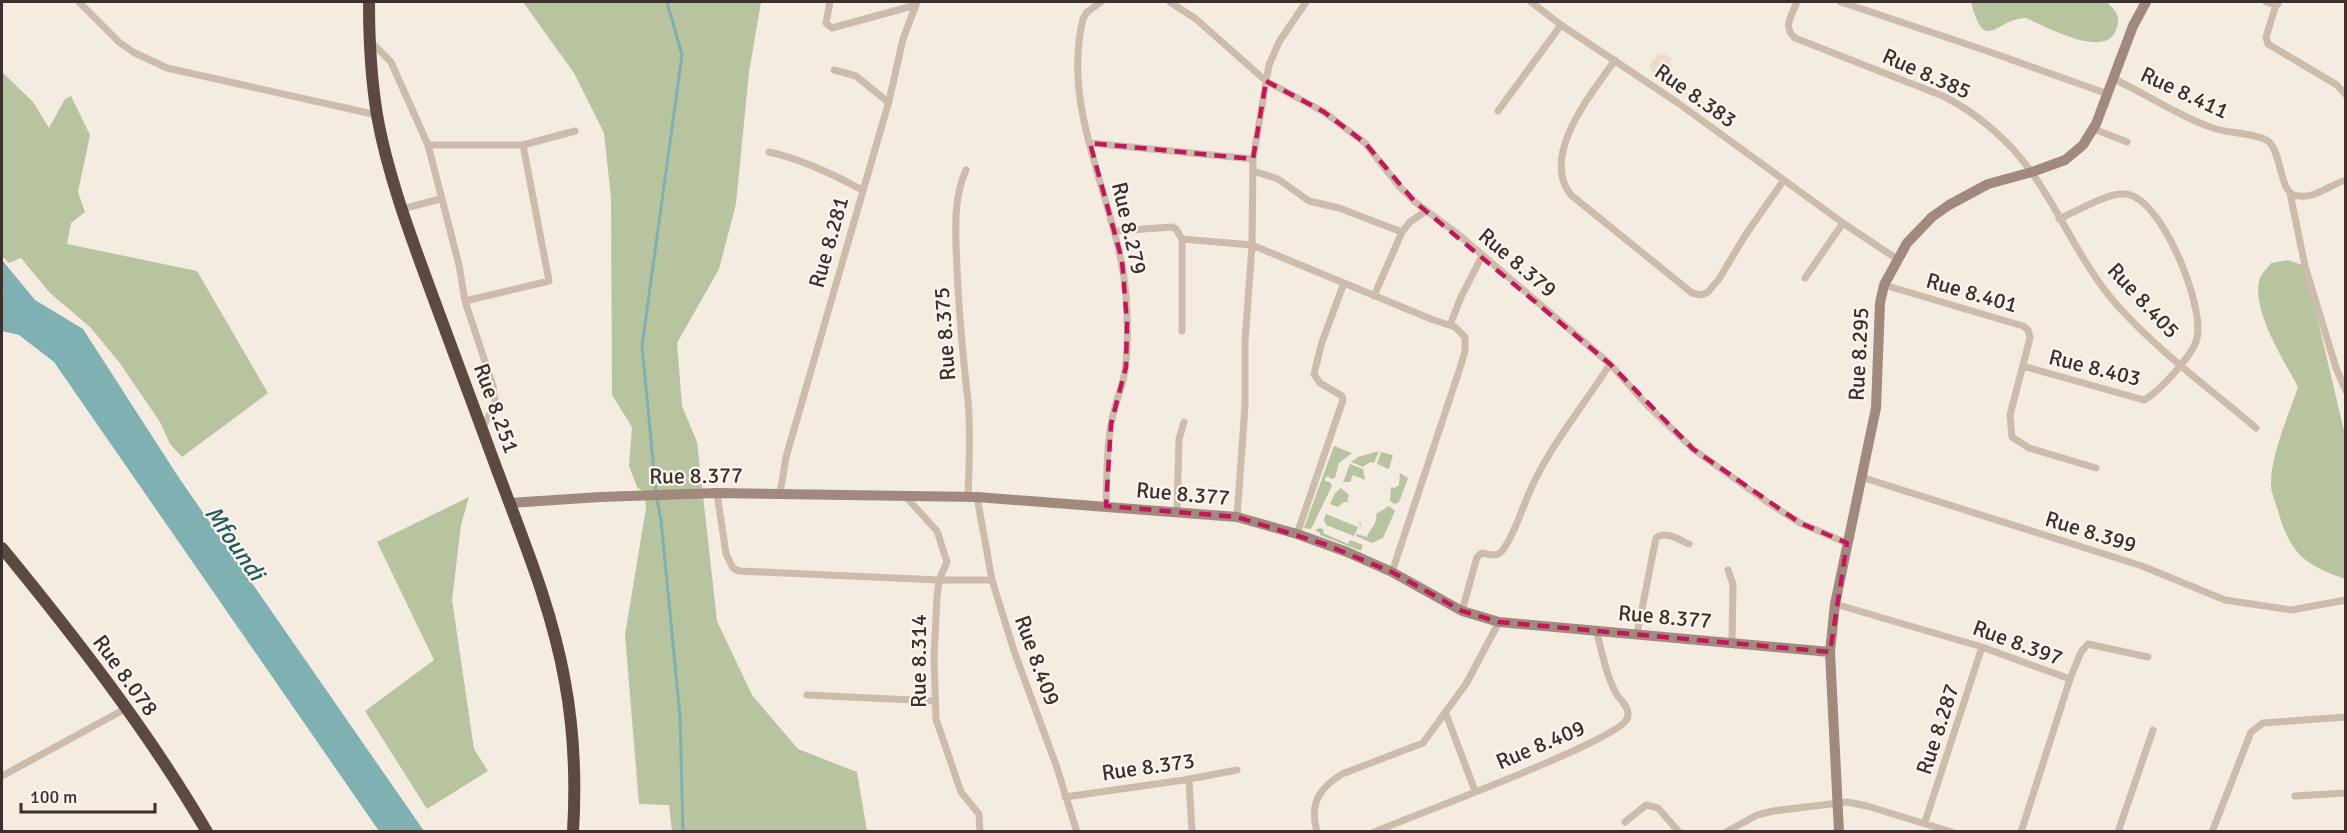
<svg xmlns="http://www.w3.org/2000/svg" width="2347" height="833" viewBox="0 0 2347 833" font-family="Signika,sans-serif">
  <rect width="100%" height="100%" fill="#f4ebe1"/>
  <path fill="#b8c4a0" d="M523,2H761L749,72L736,204L719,269L677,343L682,406L697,442L717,621L752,695L798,749L857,772L867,831H672L669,805L639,804L625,635L646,508L645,493L637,487L629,466L632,427L612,395L611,198L604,133L574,73Z
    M1971,2H2107C2117,12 2121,17 2116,30C2105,60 2045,26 2026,18C1996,18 1985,56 1971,2Z
    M2,72L33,102L49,128L65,99L71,96L90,135L78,192L85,212L71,223L67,244L197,271L268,393L182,457L170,444L160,422L119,362L90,327L50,293L21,258L9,263L2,256Z
    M2288,260L2305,266L2345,435V579C2304,564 2291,555 2278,511C2276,503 2271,493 2271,485C2270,457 2289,414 2298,387C2284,360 2250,309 2260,278C2262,273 2268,268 2271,263Z
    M1334,446L1352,453L1339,463L1335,478L1331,479L1328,476L1325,478V481L1330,482L1332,486L1311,529L1304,528Z
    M1379,451L1374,463L1370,462L1363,467L1351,462L1358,457Z
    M1381,452L1393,455L1389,469L1377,464Z
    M1350,464L1363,469L1365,480L1353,475L1350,482H1343Z
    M1400,473L1408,478L1399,502L1395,504L1390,501L1391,487L1394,488L1399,485Z
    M1341,488L1349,495L1347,501L1349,502H1344L1338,507L1330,504L1335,493Z
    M469,497L461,525L452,600L474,749L488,771L427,809L365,711L434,660L377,542Z
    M1389,506L1395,511L1383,538L1372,543L1356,536L1360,527L1359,520L1361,525L1357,534L1367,537C1370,528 1378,524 1376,514Z
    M1326,514L1358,527L1354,536L1326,525L1324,520Z
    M1320,528L1324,530L1323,533L1348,544L1350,540L1363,545L1361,551L1320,535V533L1315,530Z"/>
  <path fill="#ecdcc8" d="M1663,53L1672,59L1669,62L1673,65L1664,77L1661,75L1660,77L1651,71L1652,68L1649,66L1658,54L1661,56Z"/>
  <path fill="#7fb0b2" d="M2,260L35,300L83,329L179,478L424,831H379L54,362L19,335L2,331V294H4L2,291Z"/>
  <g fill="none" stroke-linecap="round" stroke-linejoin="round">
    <path stroke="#7fb0b2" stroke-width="3" d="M656,492L642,346L682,55L667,2
      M657,499L661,520L680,716L683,832"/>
    <path stroke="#cdbbac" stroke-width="7" d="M79,2L119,42L133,52L167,68L377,115
      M830,2L826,23L832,28L916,5
      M1101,2L1087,12L1083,19C1060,113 1118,202 1126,295C1128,323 1129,353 1123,381C1119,395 1113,410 1111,425C1106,451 1107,480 1106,506
      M1170,2L1196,19L1266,81L1324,112L1365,143L1399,186L1415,202L1459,235L1610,364L1646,404L1693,449L1770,504L1800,523L1847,543
      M1531,2L1561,25
      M1797,2C1792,15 1782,27 1795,38L1943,96C1977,113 2010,141 2032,173C2062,215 2081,264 2116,304C2157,350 2209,388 2256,428
      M1841,2L1990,52L2108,94
      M2266,2L2276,5L2278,4
      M2276,5L2266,37L2268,44L2337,85L2346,95
      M370,41L391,62L428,145L459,265L465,301L493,386L495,401L493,408L482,429
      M1615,60C1593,92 1539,155 1571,195L1692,293L1701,295L1708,292L1719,279L1746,234L1784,180
      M834,70L856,76L888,102
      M2114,79C2148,95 2180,117 2216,129C2229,133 2261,134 2269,142C2281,152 2280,191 2294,195C2314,201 2328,185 2346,180
      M1498,111L1561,25L1678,103L1843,223L1897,259
      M2094,129L2127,142
      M1090,143L1253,159
      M428,145H523L575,131
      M769,152C801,159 833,174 862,190
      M966,170C952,201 956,235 957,269C959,313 963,357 968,401C971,432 969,466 968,497
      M1253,171L1278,179L1309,201L1339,208L1402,232
      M2290,193L2305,266L2336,368L2346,391
      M402,209L440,199
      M1115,231L1172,227L1176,229L1182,239V331
      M1182,239L1252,245L1431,319L1455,327L1465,337V351L1460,368L1392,572
      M1805,278L1843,223
      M1884,285L2023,326L2028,330L2030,338L2010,415L2012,437L2029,448L2096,468
      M1374,296L1402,232L1410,222L1426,211
      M465,301L549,281L523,145
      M1450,325L1461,297L1482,256
      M2023,366L2144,400C2159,392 2194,354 2197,338C2205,307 2161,194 2124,194C2106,193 2076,212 2059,219
      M1861,477L2142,566L2225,600L2291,610L2346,600
      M717,493L726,554L733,568L739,571L939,580H992
      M780,494L786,457L889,101L903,39L917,2
      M906,497L937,531L947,562L939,580L937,597L934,657L936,719L961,792L979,814L980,832
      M977,497L992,580L1014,651L1056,765L1077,832
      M1177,513L1179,439L1184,422
      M1237,517L1245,406V342L1252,245L1253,159L1269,65L1279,42L1306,2
      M1297,534L1343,400L1342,396L1320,383L1314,374L1322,342L1344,283
      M1728,570L1733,584L1732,642
      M1835,604L1982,647L2070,679L2021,832
      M1462,611L1477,557L1482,553C1487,554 1495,557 1500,553C1510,544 1520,515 1525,503C1544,452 1581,410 1610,364
      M1637,634L1656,538C1666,530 1679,540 1689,544
      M2070,679L2081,652L2088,644L2148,657
      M807,695L934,701
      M1446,714L1475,791
      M2,776L125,709
      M1189,780L1192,832
      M2295,796L2346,793
      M1065,797L1184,780L1237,770
      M1625,822L1646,805L1658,808L1679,832
      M1925,822L1982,647
      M1317,832C1309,804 1319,788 1342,774L1423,743L1466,684L1499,622
      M1374,832C1409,817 1617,741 1627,719C1631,709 1622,702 1617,695C1606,676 1602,651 1596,630
      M1726,832L1757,815L1773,811L1847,802L1867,806L1952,832
      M2118,832L2153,730
      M2212,832L2251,732L2263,723L2346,717"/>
    <path stroke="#a18a7d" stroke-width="10" d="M510,503L600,497L717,493L977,497L1237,517L1297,534L1347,552L1392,572L1462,611L1499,622L1830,652
      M1839,832L1830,652L1835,604L1876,408L1880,303L1884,285L1907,243L1932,217L1949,205L1988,184L2032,172L2065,160L2083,145L2096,124L2133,26L2146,2"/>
    <path stroke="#5c4a42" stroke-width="12" d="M369,2C369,39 371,78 377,115C388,178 414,245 436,305C456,359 476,413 496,467C522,537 552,608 565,682C574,731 576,782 573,832
      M2,548C75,637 149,732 207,832"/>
  </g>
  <path fill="none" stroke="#c2185b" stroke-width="4.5" stroke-dasharray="12 8" stroke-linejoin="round" d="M1266,81L1324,112L1365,143L1415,202L1610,364L1693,449L1800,523L1847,543L1830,652L1499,622L1462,611L1392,572L1324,544L1237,517L1106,506L1111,424L1126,367L1127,323L1122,260L1090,143L1253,159Z"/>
  <g text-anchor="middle" stroke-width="4.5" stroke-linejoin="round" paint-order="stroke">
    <g font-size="22" fill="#3b302b" stroke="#fbf5ee">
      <text transform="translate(1927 73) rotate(24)" y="8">Rue 8.385</text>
      <text transform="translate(2185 92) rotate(25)" y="8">Rue 8.411</text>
      <text transform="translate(1696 95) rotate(35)" y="8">Rue 8.383</text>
      <text transform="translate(1130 228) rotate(77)" y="8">Rue 8.279</text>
      <text transform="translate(828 242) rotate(-74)" y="8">Rue 8.281</text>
      <text transform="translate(1518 262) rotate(40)" y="8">Rue 8.379</text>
      <text transform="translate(1972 292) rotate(16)" y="8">Rue 8.401</text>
      <text transform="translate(2144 300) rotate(47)" y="8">Rue 8.405</text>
      <text transform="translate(944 334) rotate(-94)" y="8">Rue 8.375</text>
      <text transform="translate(1858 354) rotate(-87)" y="8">Rue 8.295</text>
      <text transform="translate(2095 367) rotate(14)" y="8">Rue 8.403</text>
      <text transform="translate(497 408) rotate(70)" y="8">Rue 8.251</text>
      <text transform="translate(696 475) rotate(-1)" y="8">Rue 8.377</text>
      <text transform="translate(1183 493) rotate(5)" y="8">Rue 8.377</text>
      <text transform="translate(2091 531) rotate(17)" y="8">Rue 8.399</text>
      <text transform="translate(1665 616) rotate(5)" y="8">Rue 8.377</text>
      <text transform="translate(2018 642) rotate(20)" y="8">Rue 8.397</text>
      <text transform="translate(1038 660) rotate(70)" y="8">Rue 8.409</text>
      <text transform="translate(918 661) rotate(-90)" y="8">Rue 8.314</text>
      <text transform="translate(126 675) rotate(54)" y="8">Rue 8.078</text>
      <text transform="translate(1937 729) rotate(-72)" y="8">Rue 8.287</text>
      <text transform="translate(1540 744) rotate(-23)" y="8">Rue 8.409</text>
      <text transform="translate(1148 766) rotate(-8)" y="8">Rue 8.373</text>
    </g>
    <g font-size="24" font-style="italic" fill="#1f5a5e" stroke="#fbf5ee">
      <text transform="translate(235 543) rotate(55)" y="8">Mfoundi</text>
    </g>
  </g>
  <rect width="2347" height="833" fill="none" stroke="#3b302b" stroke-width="6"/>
  <path d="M21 803v9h134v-9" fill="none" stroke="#3b302b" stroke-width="3"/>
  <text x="30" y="803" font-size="18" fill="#3b302b" stroke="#fbf5ee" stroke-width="4.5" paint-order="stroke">100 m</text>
</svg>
